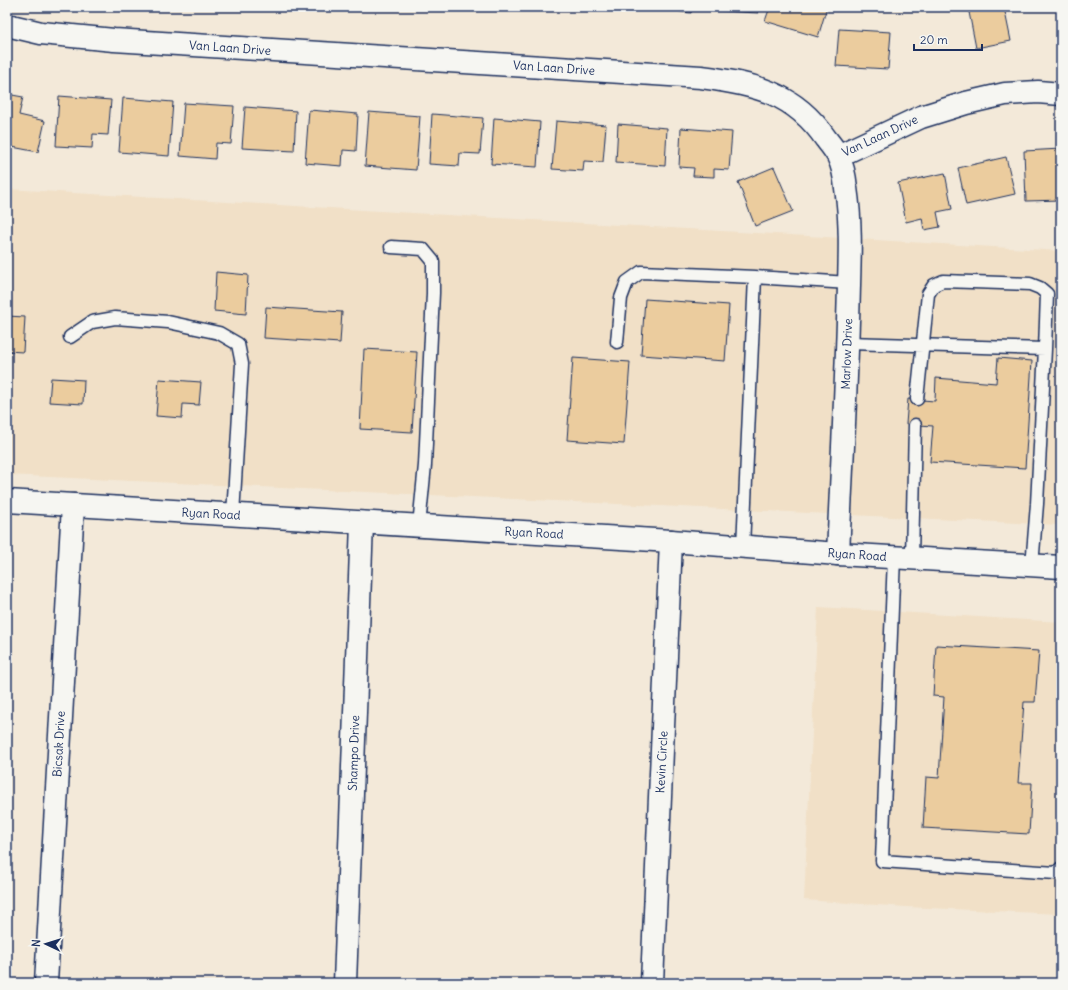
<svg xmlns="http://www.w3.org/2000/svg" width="1068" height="990" viewBox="0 0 1068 990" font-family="Delius,sans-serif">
  <rect width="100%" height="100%" fill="#f3e9d9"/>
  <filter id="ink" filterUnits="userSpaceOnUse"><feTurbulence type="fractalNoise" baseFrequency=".025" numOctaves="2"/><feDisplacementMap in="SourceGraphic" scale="8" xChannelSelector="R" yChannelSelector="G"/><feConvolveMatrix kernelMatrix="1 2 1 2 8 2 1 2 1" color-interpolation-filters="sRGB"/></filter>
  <g filter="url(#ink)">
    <path fill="#f1e0c7" d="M7,189L1061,251V525L7,475Z
      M818,607L1061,622V914L906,907L804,900Z"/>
    <path fill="#ebcc9e" stroke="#1b2f5e" d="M597,7H626V12L597,10Z
      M640,7H692L691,13Z
      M704,7H758V13L704,10Z
      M770,7H827L818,37L765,21Z
      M968,7H1004L1011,41L976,48Z
      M839,29L891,32L888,69L836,66Z
      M7,94L23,97L19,115L45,121L38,152L7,146Z
      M59,96L111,100L108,135L93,134L92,148L56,146Z
      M123,98L173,102L169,156L119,152Z
      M184,103L234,106L231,144L216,143L215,159L180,156Z
      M245,107L296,111L294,151L242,148Z
      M309,110L358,114L356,151L343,150L342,166L305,163Z
      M369,112L420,116L416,170L365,166Z
      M432,114L483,118L480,154L460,153L459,166L429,164Z
      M494,118L540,122L537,167L491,164Z
      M556,121L606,125L603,162L584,161L583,171L552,169Z
      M618,124L667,128L665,166L616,162Z
      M681,128L732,132L729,170L714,169V177L693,176L694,168L679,167Z
      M1061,149V200L1026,201L1024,151Z
      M1006,157L1015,194L966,205L958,168Z
      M774,167L793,211L755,226L738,182Z
      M945,173L952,209L937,212L940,227L924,230L922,218L906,222L898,183Z
      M216,272L248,275L246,314L214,311Z
      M645,299L729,305L725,361L641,355Z
      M266,307L342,312L340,343L264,338Z
      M7,316L25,317L23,352L7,351Z
      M364,349L417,352L412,432L360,429Z
      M573,358L630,362L624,444L567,440Z
      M998,358L1032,361L1025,468L930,462L933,426L906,424L908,399L935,401L936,378L996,383Z
      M51,378L84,380L83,404L49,402Z
      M159,379L201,382L199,405L183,404L182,418L156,416Z
      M936,645L1039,651L1035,702H1024L1018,783H1032L1029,834L923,828L926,777L939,778L944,697L933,696Z"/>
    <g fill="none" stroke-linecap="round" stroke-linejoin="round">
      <defs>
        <path id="service" d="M391,247L423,249L433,261V293L425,465L419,526
          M755,277L849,283
          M70,337L92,322L115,318L168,322L219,333L238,344L242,364L233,515
          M617,342L621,298L627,282L641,272L755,277L743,547
          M848,343L1045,349L1037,504L1032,566
          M917,399L928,294L934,285L943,281L1030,284L1040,288L1047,294L1045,349
          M894,557L882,861L1056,873L1061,868
          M912,558L915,425"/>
        <path id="minor" d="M7,25L41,33L114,40L701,77C754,84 794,92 826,139C830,144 835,150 838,156C843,166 845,178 846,188C851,221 850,252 849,285C847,375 842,464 838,554
          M838,156L921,117L966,103L1005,94L1038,92L1061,94
          M46,983L73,505
          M345,983L362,523
          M652,983L671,541"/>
        <path id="secondary" d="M7,501L671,541L838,554L1061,567"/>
      </defs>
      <use href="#service" stroke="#1b2f5e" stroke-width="15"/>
      <use href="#minor" stroke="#1b2f5e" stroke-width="25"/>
      <use href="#secondary" stroke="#1b2f5e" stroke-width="25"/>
      <use href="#service" stroke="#f6f6f2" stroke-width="12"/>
      <use href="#minor" stroke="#f6f6f2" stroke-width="22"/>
      <use href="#secondary" stroke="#f6f6f2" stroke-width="22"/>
    </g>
  </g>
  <g text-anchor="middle" stroke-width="3" stroke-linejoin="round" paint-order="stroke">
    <g font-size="12" fill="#1b2f5e" stroke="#f6f6f2">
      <text transform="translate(230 48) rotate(4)" y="4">Van Laan Drive</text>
      <text transform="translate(554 68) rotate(4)" y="4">Van Laan Drive</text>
      <text transform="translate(880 136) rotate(-25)" y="4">Van Laan Drive</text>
      <text transform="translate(847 354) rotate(-88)" y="4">Marlow Drive</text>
      <text transform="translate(211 514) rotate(3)" y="4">Ryan Road</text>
      <text transform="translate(534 533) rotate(3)" y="4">Ryan Road</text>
      <text transform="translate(857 555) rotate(4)" y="4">Ryan Road</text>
      <text transform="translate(59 744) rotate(-87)" y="4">Bicsak Drive</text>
      <text transform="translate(354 753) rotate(-88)" y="4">Shampo Drive</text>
      <text transform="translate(662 762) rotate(-87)" y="4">Kevin Circle</text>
    </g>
  </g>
  <rect width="1068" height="990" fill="none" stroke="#f6f6f2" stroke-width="24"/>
  <rect x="12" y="12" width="1044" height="966" fill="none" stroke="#1b2f5e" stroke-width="1.5" filter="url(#ink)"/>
  <g transform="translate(46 944) rotate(274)" stroke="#f6f6f2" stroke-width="3" paint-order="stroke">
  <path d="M0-3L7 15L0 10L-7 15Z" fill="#1b2f5e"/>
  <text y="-6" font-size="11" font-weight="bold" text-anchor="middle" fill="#1b2f5e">N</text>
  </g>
  <path d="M914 44v6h68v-6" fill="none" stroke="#1b2f5e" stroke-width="2"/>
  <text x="920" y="44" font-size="12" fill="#1b2f5e" stroke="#f6f6f2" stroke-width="3" paint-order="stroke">20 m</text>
</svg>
